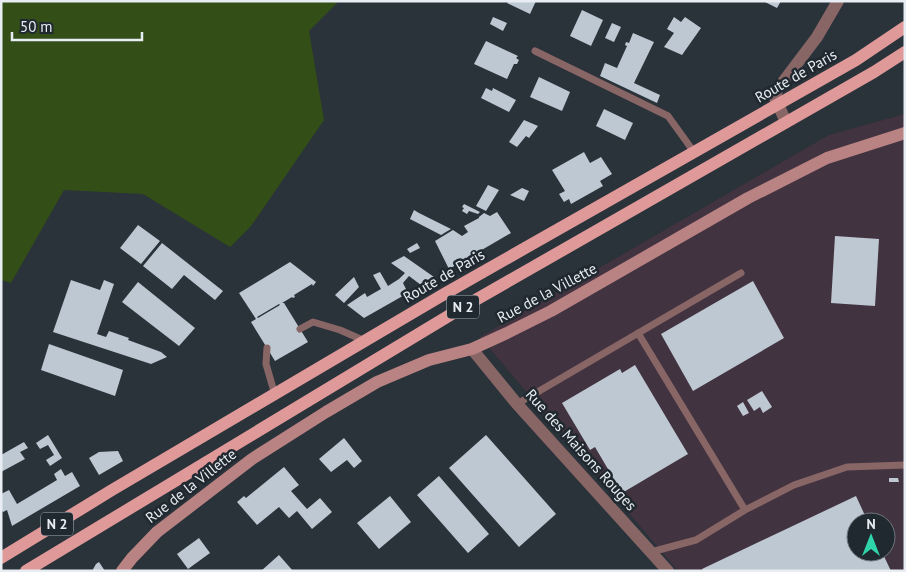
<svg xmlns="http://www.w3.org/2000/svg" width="906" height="572" viewBox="0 0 906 572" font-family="'PT Sans',sans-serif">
  <rect width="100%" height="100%" fill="#2a323a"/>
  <path fill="#423340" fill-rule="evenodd" d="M905,114V571H678L480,337L829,135ZM856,522H886V552H856Z"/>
  <path fill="#334e17" d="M1,1H339L309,31L324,120L251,226L230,247L143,194L64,190L11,283L1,280Z"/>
  <path fill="#bec8d2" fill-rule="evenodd" d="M509,1H536L530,14L507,3Z
    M763,1H781L777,8Z
    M582,10L603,20L591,46L570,36Z
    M493,17L507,23L503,31L490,24Z
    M674,17L681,22L685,17L701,28L682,55L664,47L674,33L667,29Z
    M612,23L621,27L614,42L605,38Z
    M633,33L654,42L634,83L660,95L657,103L600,76L605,63L617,68L627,46L625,45L626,42L629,43Z
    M486,41L518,56L516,58L519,60L517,64H514L507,79L474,64Z
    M539,77L570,92L562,111L530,97Z
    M486,88L492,91L493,88L516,100L509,112L481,98Z
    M604,109L633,123L625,140L596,126Z
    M524,120L538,126L529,138L526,136L517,147L509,142Z
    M584,152L590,163L601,157L612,174L600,181L603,186L571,204L569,199L564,202L559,194L565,191L552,170Z
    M488,185L499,190L486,211L476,206Z
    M522,188L529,191L524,201L510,195Z
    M464,204L480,212L478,214L469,211L467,214L462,211L464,208L462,207Z
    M414,210L419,213L451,229L441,235L410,219Z
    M497,212L511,233L449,269L435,241L453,230L462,236L468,232L464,226L479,218V217L484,213L490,216Z
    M138,225L160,241L141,264L120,248Z
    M835,236L879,239L875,306L831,303Z
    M162,243L223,291L215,300L184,275L172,289L143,266Z
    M417,243L420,248L410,253L407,249Z
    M404,256L434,277L421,285L409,276L403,283L408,293L364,318L347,305L365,293L367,297L381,289L373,275L380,272L388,286L399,279L405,273L391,263Z
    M290,262L316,282L313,286L312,284L294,295L295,297L293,298L292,297L282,303H284L308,342L275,361L251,322L256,319L239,293ZM279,304L280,305L258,318L257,317Z
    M354,277L359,287L344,303L335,295Z
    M71,280L100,290L104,280L114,284L97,334L106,337L109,331L129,338L128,340L161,352L167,357L151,364L53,332Z
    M753,281L784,338L693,391L661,334Z
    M138,282L195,328L179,346L122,302Z
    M49,344L123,370L115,396L41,370Z
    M635,365L688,454L622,493L595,447L590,450L562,403L620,369L622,373Z
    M762,391L772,407L763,413L760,407L754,411L747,400Z
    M743,402L749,413L743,416L737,406Z
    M48,435L62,458L50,466L46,460L54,455L48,445L40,449L36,443Z
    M486,435L556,514L519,547L449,468Z
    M344,438L362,461L354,468L347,460L331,472L319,459Z
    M24,442L28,448L20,452L25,459L1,472V455Z
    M118,451L123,461L99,475L89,458L99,452Z
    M284,467L299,485L291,491L307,509L320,498L332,512L312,529L297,511L289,518L279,507L257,525L237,502L244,496L246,498Z
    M61,469L65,476L72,472L80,486L12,526L7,510L3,512L1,510V494L9,490L17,504L57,480L54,474Z
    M439,476L489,534L468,553L417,495Z
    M889,478H898L899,482H889Z
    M390,496L411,522L379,549L357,523Z
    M856,496L868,522H856V552H882L891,571H703L702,569Z
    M199,538L210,553L188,569L177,554Z
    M279,555L293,571H261Z
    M99,562L105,571H92L96,564Z"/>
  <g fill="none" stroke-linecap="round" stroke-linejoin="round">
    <path stroke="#896666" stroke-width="7" d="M535,51L668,116L694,152
      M300,329L313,322L340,330L365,341
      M638,333L745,510
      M267,348L266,364L275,395
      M517,404L741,273
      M651,552L696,540L745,510L794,485L847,467L905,465"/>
    <path stroke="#896666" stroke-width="12" d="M786,122L775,98L777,90L817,37L838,1
      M472,349L517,404L668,571"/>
    <path stroke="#ba8383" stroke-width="12" d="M122,571L132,558L157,532L252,459L326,412L377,382L429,360L472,349L507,333L551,311L748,198L827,158L905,133"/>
    <path stroke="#e09999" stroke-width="12" d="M1,558L112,490L446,293L856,60L905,27
      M26,571L465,306L874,72L905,52"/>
  </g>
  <g text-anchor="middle" stroke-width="5" stroke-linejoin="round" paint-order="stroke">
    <g fill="#202830" stroke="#abb2b8" stroke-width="1">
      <rect x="447" y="295.5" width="32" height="23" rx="4"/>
      <rect x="41" y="512.5" width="32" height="23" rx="4"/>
    </g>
    <g font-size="14" font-weight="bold" fill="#e7edf2">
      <text x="463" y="312">N 2</text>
      <text x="57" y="529">N 2</text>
    </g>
    <g font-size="15" fill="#e7edf2" stroke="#202830">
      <text transform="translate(796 76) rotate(-30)" y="5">Route de Paris</text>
      <text transform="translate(444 276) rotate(-30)" y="5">Route de Paris</text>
      <text transform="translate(547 293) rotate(-28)" y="5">Rue de la Villette</text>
      <text transform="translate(581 450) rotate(48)" y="5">Rue des Maisons Rouges</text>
      <text transform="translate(191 486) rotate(-38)" y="5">Rue de la Villette</text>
    </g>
  </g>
  <rect width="906" height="572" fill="none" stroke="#e7edf2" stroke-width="5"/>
  <g transform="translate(871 537)"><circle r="24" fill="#202830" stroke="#70777e"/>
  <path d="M0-4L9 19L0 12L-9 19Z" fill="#30d4aa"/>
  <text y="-8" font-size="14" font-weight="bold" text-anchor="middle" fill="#e7edf2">N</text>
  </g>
  <path d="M12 32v8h130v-8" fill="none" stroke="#e7edf2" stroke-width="2.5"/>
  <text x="20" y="32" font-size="15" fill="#e7edf2" stroke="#202830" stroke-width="4" paint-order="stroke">50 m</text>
</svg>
